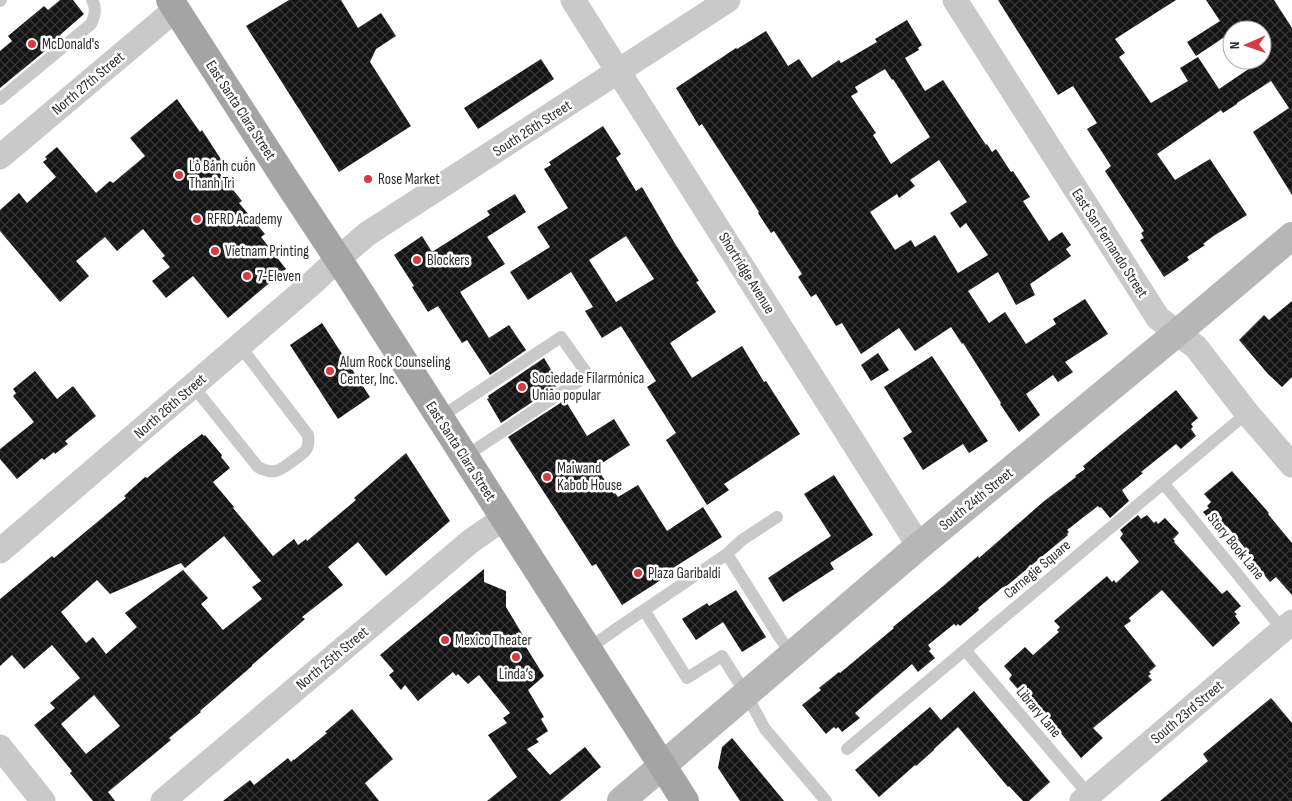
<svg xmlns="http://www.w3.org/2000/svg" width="1292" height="801" viewBox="0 0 1292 801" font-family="'Sofia Sans Condensed',sans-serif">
  <defs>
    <pattern id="building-cross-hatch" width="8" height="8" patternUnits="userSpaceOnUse" patternTransform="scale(1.25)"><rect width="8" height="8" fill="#131313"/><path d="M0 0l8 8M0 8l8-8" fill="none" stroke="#363636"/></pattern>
  </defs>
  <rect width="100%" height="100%" fill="#fff"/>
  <path fill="url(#building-cross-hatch)" fill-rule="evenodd" d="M60,0H73L84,14L60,35L62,37L0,88V51L12,41L8,36L44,6L48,10Z
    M289,0H341L358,28L381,13L396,36L376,49L370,62L411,126L339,172L246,26Z
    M998,0H1176L1115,39L1125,53L1119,57L1151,103L1188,81L1180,68L1198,57L1219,89L1262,60V30H1232V32L1196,56L1187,42L1220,21L1206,0H1274L1292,28V195L1253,132L1289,108L1271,81L1237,103V104L1223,113L1221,110L1157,154L1175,180L1210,159L1247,215L1212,237L1203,244L1205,245L1187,257L1189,260L1164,277L1140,240L1144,238L1141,233L1144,231L1105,171L1111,166L1087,129L1097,123L1073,86L1058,95Z
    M907,20L922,45L918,48L919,50L905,58L925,91L943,80L986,145L987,144L992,152L996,149L1011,172L1013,171L1030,197L1023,201L1049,241L1062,232L1071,245L1066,249L1071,256L1030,284L1035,295L1016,305L998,272L968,291L989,323L1005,312L1026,344L1056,324L1053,319L1085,299L1108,334L1065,362L1073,372L1058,382L1053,375L1026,394L1040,415L1019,432L1000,404L1001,403L963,343L962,344L951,327L915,351L899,328L861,354L842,323L836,326L816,294L811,297L798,277L802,274L774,231L771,233L758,213L759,212L726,161L702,124L699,126L676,88L736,48L737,49L766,31L788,66L799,59L812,78L839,60L841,63L877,42L875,39ZM885,69L892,80L893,79L930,137L891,164L873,135L876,133L851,96L858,92L855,87ZM939,160L967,202L950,213L960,228L966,223L988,255L958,273L935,235L915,247L911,240L895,250L870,212L897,194L899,198L915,186L910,180Z
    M541,59L554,79L478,129L464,108Z
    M177,99L200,132L202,130L224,164L217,170L242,201L239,203L265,234L261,237L286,269L228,318L193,276L166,298L152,281L170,267L162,258L165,256L143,229L117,251L105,237L76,261L89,276L60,302L0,231V210L19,193L27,203L56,177L43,162L47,159L45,157L57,147L96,193L110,181L113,183L145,156L130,138Z
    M603,126L621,154L616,158L636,191L642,187L674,242L699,281L696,282L716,312L670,343L692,378L742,346L764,382L766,381L800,434L724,484L729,490L707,505L666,440L676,433L647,387L656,381L621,326L602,338L585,311L593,307L571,272L528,300L510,272L550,247L537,227L568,208L544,169L551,165L549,162ZM626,236L654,279L616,302L589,260Z
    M515,194L526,212L487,237L505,264L460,292L489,338L509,325L526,350L490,375L467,340L462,343L438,306L428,312L412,287L414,286L394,255L422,236L432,252L490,215L487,211Z
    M1292,301V377L1282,387L1268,374L1239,340L1264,315L1269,320Z
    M322,323L370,397L338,419L290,345Z
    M878,353L889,370L871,381L861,365Z
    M932,356L988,441L969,453L963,444L923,470L903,438L912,432L884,387Z
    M544,358L559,383L555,385L556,386L501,423L487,399L489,398L488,396Z
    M35,371L57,399L73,386L96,416L65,441L68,444L55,454L54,452L44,460L42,458L17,479L0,459V449L34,422L13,396L16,393L13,389Z
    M1176,390L1198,418L1191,424L1193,427L1191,429L1196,436L1181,449L1176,444L1141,472L1143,473L1122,490L1129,501L1110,518L1101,507L1100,508L1098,506L1067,530L1069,532L1067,534L1068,535L1004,588L1003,587L978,608L979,610L960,626L958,624L956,626L954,624L928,645L931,649L929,651L935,658L918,672L912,664L855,713L860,718L842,732L838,727L836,729L834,727L826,734L802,705L821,690L819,688L839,672L840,673L894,628L893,627L942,587L978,556L979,558L1043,502L1076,477L1075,476L1085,469L1083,466Z
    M565,400L587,436L614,419L630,445L596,467L614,494L615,493L618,497L638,485L667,531L703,507L722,537L673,568L675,571L622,605L596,564L592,566L508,437Z
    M202,434L204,436L205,435L222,455L221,457L230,468L213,482L234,507L233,508L273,556L294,539L298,545L306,539L307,541L356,500L354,498L406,453L450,521L386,576L358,542L328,567L343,585L302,617L305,619L252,665V666L200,711L201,712L169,738L171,740L108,792L115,801H93L70,773L72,771L34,725L55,708L50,703L80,678L52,645L24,669L12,655L0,666V599L52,556L54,558L126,498L124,496L145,477L147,478L176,454ZM224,536L261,581L252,587L262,599L223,630L201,604L208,598L183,570L125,613L137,627L106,654L93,637L86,643L61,612L97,580L110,594L181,563L185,568ZM94,695L120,726L86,754L61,724Z
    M1232,471L1269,513L1268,514L1292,543V595L1276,577L1270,582L1251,559L1252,558L1248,552L1227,526L1220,532L1203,512L1209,508L1207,506L1211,502L1204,494Z
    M834,475L873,535L830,563L834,569L783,602L768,578L831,536L804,494Z
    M1138,515L1141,519L1147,515L1154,523L1156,521L1158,524L1165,518L1179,533L1173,539L1175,541L1174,542L1222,594L1227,590L1241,606L1234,612L1237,614L1235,616L1240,623L1213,647L1162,590L1129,618L1131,621L1124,626L1156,666L1149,672L1151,674L1148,676L1152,680L1093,728L1103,738L1081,758L1042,710L1039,713L1009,679L1012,675L1004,666L1025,647L1033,655L1059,632L1057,630L1060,627L1054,621L1107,576L1112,582L1114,580L1116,583L1139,562L1120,538L1123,534L1120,530Z
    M484,569V582L506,591V607L524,637L521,639L544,676L528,690L544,717L541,719L548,731L536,739L539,742L527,749L550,775L585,747L601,767L560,801H487L517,777L488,735L507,723L503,718L510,713L479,675L468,684L458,674L456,676L453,672L418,701L405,685L401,690L389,675L394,671L380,655Z
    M736,590L766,637L742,652L723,622L696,640L682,619L707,603L709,606Z
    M974,691L1050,782L1029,801H1023L1009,786L1008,787L958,727L934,749V750L916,766L915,765L879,797L855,770L930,707L941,720Z
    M1271,698L1292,723V801H1160L1208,761L1203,754Z
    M352,709L393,759L365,783L379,801H223L250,780L254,785L288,758L291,762L294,759V760L327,733L325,732Z
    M732,738L784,801H740L718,768L722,747Z"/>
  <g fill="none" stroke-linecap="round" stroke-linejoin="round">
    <path stroke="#c9c9c9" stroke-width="12" d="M0,1L1,0
      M0,99L91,24C95,16 97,8 92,0
      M193,386L258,467C274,476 281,470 294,460C298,457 303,454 306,450C309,445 309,441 308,435L240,346
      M439,418L561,337L588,375L464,457
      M1164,484L1283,630
      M727,554L742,540L777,517
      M644,610L687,678L722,656L746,694L765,729L826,801
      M588,649L619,627L727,554L780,638L792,654
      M965,650L1089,795
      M847,749L1247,413"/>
    <path stroke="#c9c9c9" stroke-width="25" d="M573,0L919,546
      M955,0L1158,318L1196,347L1247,413L1292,465
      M0,157L176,9
      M0,551L309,286L338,259L367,234L728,0
      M0,747L43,801
      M163,801L471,541L504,518
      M1082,801L1292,622"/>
    <path stroke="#b6b6b6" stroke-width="28" d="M621,801L919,546L1177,333L1292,236"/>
    <path stroke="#a4a4a4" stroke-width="28" d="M170,0L284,177L352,280L685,801"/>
  </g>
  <g fill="#d63b41" stroke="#fff" stroke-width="2">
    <circle cx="32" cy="44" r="5"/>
    <circle cx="179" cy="175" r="5"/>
    <circle cx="368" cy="179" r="5"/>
    <circle cx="197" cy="219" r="5"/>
    <circle cx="215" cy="251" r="5"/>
    <circle cx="417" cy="260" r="5"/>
    <circle cx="247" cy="276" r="5"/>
    <circle cx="330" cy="371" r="5"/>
    <circle cx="522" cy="387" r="5"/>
    <circle cx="547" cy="477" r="5"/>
    <circle cx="638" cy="573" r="5"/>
    <circle cx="445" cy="640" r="5"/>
    <circle cx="516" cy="657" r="5"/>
  </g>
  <g text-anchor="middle" stroke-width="5" stroke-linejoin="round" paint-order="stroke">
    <g font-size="15" fill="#2c2c2c" stroke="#fff" text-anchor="start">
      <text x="42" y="49">McDonald's</text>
      <text x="189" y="171">Lò Bánh cuốn<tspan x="189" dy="17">Thanh Trì</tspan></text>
      <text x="378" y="184">Rose Market</text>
      <text x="207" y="224">RFRD Academy</text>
      <text x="225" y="256">Vietnam Printing</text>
      <text x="427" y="265">Blockers</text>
      <text x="257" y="281">7-Eleven</text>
      <text x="340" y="367">Alum Rock Counseling<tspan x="340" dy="17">Center, Inc.</tspan></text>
      <text x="532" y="383">Sociedade Filarmónica<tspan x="532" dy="17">União popular</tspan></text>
      <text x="557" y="473">Maiwand<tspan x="557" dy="17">Kabob House</tspan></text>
      <text x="648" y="578">Plaza Garibaldi</text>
      <text x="455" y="645">Mexico Theater</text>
      <text x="516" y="679" text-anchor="middle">Linda’s</text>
    </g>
    <g font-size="15" fill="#2c2c2c" stroke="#fff">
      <text transform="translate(88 83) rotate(-40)" y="5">North 27th Street</text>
      <text transform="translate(241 110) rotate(57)" y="5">East Santa Clara Street</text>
      <text transform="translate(532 128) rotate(-33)" y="5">South 26th Street</text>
      <text transform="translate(1110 243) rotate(57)" y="5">East San Fernando Street</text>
      <text transform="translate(747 273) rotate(58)" y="5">Shortridge Avenue</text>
      <text transform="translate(170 406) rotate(-41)" y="5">North 26th Street</text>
      <text transform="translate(461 451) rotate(57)" y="5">East Santa Clara Street</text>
      <text transform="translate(976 499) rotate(-39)" y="5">South 24th Street</text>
      <text transform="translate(1236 546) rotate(51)" y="5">Story Book Lane</text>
      <text transform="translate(1037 569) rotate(-40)" y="5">Carnegie Square</text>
      <text transform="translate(332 658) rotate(-40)" y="5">North 25th Street</text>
      <text transform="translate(1039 712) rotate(50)" y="5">Library Lane</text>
      <text transform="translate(1187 712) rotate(-40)" y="5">South 23rd Street</text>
    </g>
  </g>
  <g transform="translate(1247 45) rotate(268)"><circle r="24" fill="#ffffff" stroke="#ababab"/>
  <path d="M0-4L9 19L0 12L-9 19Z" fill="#d63b41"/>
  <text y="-8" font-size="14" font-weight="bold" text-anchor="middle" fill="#2c2c2c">N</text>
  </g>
</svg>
